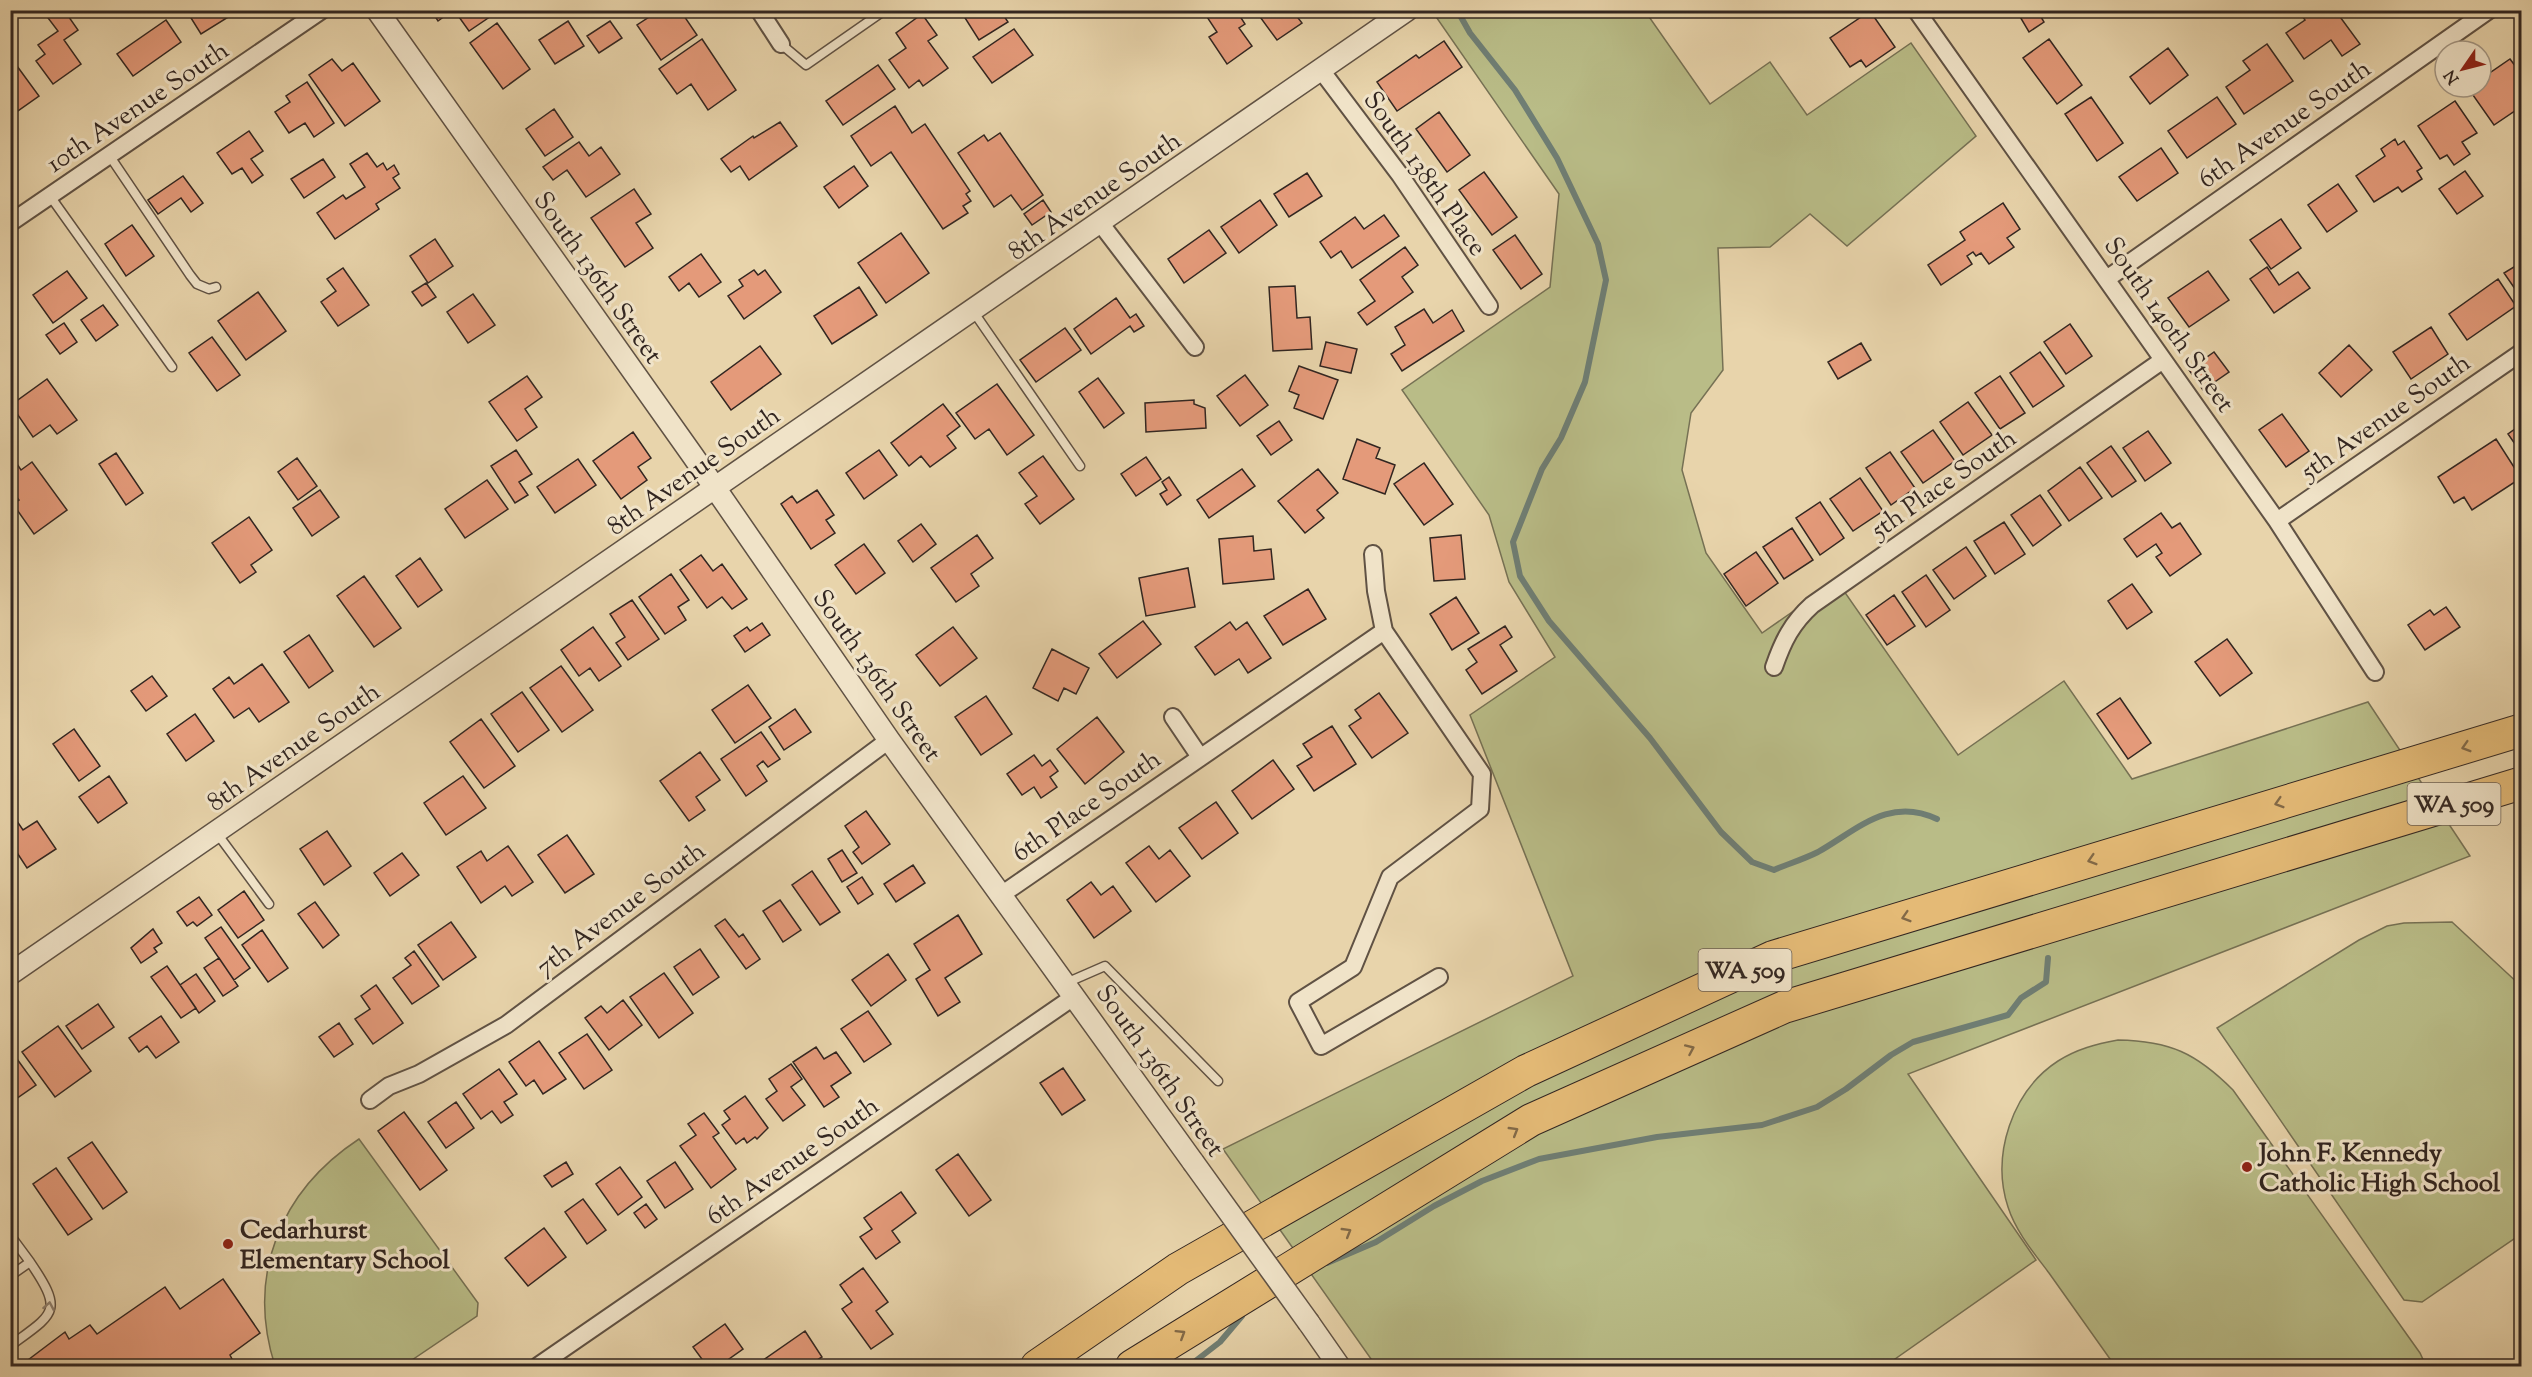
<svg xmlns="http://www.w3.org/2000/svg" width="2532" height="1377" viewBox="0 0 2532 1377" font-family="'Sorts Mill Goudy',serif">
  <rect width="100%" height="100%" fill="#e8d4ab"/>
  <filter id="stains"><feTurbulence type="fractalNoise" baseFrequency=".00333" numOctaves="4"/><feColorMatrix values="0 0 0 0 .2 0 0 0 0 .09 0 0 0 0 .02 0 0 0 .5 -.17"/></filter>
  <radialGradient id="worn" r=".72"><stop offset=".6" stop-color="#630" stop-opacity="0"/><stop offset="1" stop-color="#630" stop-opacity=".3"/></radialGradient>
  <path fill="#b9bc87" stroke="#767154" stroke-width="1.5" d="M1432,11H1645L1710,104L1770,62L1807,115L1911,43L1976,136L1847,246L1810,214L1770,247L1718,248L1723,370L1691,413L1682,470L1706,553L1762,633L1837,581L1958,755L2064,681L2132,779L2368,702L2470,856L1908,1074L2036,1260L1885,1366H1376L1223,1149L1573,976L1470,715L1555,657L1509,582L1489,515L1402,390L1550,287L1559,194Z
    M2452,922L2521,986V1234L2422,1302L2404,1300L2217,1028L2359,940L2387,926L2404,923Z
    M2118,1040C2170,1041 2196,1053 2233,1090L2420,1353L2426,1366H2115C2093,1335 2071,1304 2049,1273C2034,1253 2016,1232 2008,1207C1991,1155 2012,1091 2058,1061C2077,1049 2096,1044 2118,1040Z
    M359,1139L478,1303L477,1316L403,1366H275C246,1275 280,1191 359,1139Z"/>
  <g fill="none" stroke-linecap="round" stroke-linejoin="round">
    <path stroke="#6f7e74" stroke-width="6" d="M1457,10L1470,33L1515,90L1557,158L1598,244L1606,280L1585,382L1561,438L1542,469L1513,542L1520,576L1549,621L1650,738L1721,832L1752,862L1774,870C1788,864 1804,859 1818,852C1857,830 1889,796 1937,819
      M1327,1263L1376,1242L1434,1206L1482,1181L1539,1159L1657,1137L1762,1125L1817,1107L1846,1089L1891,1055L1913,1042L2008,1015L2021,998L2046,982L2048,958
      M1189,1366L1220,1342L1242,1316"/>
  </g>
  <path fill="#e49a7a" stroke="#322621" stroke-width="1.5" d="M42,10H64L78,30L64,40L81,64L53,84L36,61L45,54L38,45L58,31Z
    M186,10H227L230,16L201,34Z
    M431,10H453L438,21Z
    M454,10H496L497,12L469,31Z
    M644,10H680L697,35L661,60L637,25L649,17Z
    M960,10H1000L1008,22L979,40Z
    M1216,10H1236L1245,24L1239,28L1252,46L1227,64L1209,37L1217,32L1207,17Z
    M1255,10H1292L1302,23L1277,40Z
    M2016,10H2037L2044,22L2029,32Z
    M2335,10L2360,44L2342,56L2331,40L2304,59L2286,33L2305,20L2299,11Z
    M1870,11L1895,47L1866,67L1861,60L1850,67L1830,38Z
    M922,14L937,35L928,41L948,68L923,86L919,80L909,88L889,60L906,48L896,33Z
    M166,20L181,42L133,76L117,54Z
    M568,21L584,46L555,64L539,40Z
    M610,21L622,38L599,53L587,36Z
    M497,23L530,69L503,89L470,43Z
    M1014,29L1033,55L992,83L973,57Z
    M702,39L736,90L708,110L691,84L677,94L659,69Z
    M2049,39L2082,85L2057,104L2023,58Z
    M1444,41L1462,67L1397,111L1377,82L1416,55L1419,58Z
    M2267,44L2293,81L2244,114L2226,87L2250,70L2243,61Z
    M2168,48L2188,75L2150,104L2130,77Z
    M332,59L342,71L353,63L380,101L345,126L309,75Z
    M2510,59L2522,75V106L2494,125L2468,88L2481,87V79Z
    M878,65L895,89L843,125L826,101Z
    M17,66L39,96L12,115L10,70Z
    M307,82L334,123L314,137L305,123L289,133L275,112L290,102L286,96Z
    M2091,97L2123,143L2097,161L2065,114Z
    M2217,97L2236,124L2187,158L2168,131Z
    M2455,101L2477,133L2462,142L2470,154L2454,165L2447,155L2440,159L2418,126Z
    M895,106L912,133L925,124L970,191L966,194L971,201L963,206L968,213L943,229L891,152L871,166L851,136Z
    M554,109L573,137L545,156L526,129Z
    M1439,112L1470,155L1447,172L1416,129Z
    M780,122L797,146L749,180L740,166L731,172L721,159L753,136L754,138Z
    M249,131L263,151L251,159L263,175L252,183L242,168L232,174L217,153Z
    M1000,133L1043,195L1022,210L1011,195L994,207L958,153L984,135L988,141Z
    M2395,139L2398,145L2404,141L2422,168L2417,171L2422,179L2402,192L2398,187L2374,202L2356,176L2385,156L2381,149Z
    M579,142L589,156L601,147L620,174L586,197L567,170L553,180L543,167Z
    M2161,148L2178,173L2137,201L2119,177Z
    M367,153L377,167L383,163L387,170L394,165L399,174L393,178L400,188L376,204L379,209L335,239L317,213L343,195L346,199L365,187L350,164Z
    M323,159L335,177L304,198L291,179Z
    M854,166L868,186L839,208L824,187Z
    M2465,171L2483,196L2457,214L2439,189Z
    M1484,172L1517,217L1492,235L1459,190Z
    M1307,173L1322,196L1289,217L1274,194Z
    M183,176L203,203L191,212L181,198L158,214L148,200Z
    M2338,184L2357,211L2327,232L2308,205Z
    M634,189L651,214L636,223L653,248L625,267L591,218Z
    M1043,200L1051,212L1032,225L1024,214Z
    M1260,200L1277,225L1239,253L1221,227Z
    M2003,203L2020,229L2007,238L2014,247L1989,264L1981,253L1976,256L1973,252L1967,256L1972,264L1941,285L1928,265L1965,240L1960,232Z
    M1384,215L1399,236L1352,268L1341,251L1331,258L1320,242L1355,217L1364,229Z
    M2281,219L2301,248L2271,269L2250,240Z
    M132,225L154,256L126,276L105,244Z
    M1209,230L1226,253L1184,283L1168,259Z
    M901,233L929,273L886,303L858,263Z
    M1515,235L1542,274L1521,289L1493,250Z
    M435,239L453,266L428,283L410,256Z
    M1405,247L1418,265L1402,277L1413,292L1367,325L1358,313L1375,301L1360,280Z
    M701,254L721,282L699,297L689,283L679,291L669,277Z
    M2522,262V299L2504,273Z
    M2267,267L2279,285L2298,272L2310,288L2274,313L2250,279Z
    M343,268L369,305L338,326L321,302L336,291L327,279Z
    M754,270L758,275L765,270L781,292L744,319L728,296L743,286L739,280Z
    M67,271L87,298L53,323L33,295Z
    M2208,271L2229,300L2189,327L2168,298Z
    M2498,279L2516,306L2467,340L2449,314Z
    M426,283L436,297L422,306L412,292Z
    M1295,286L1297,318L1310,317L1312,349L1273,351L1269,287Z
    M859,287L877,315L832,344L814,316Z
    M258,292L286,331L246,360L218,321Z
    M473,294L495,325L468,343L447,312Z
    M1116,298L1130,318L1136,314L1144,326L1134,332L1130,326L1091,354L1074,329Z
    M103,305L118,325L96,341L81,320Z
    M1424,309L1433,323L1452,310L1464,331L1402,371L1391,354L1405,345L1395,327Z
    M64,323L77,342L60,354L46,335Z
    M2070,324L2092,356L2066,374L2044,342Z
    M2431,327L2448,354L2411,379L2393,352Z
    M1065,328L1081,350L1036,382L1020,360Z
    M212,337L240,375L217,391L189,353Z
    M1326,342L1357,349L1351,373L1320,366Z
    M1861,343L1871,360L1838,379L1828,362Z
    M2349,345L2372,370L2341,397L2319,373Z
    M760,346L781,374L731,410L711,382Z
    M2040,352L2064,386L2033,407L2010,373Z
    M2214,352L2229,372L2203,390L2189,370Z
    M1299,366L1338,380L1323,419L1294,408L1299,395L1289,391Z
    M1245,375L1268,405L1240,426L1217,396Z
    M527,376L542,397L525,409L537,427L517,441L489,402Z
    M2000,376L2025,413L2000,429L1975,393Z
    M1098,378L1124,413L1104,428L1079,392Z
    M47,379L77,420L57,434L50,425L33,437L11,405Z
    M997,384L1034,435L1007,455L989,429L975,439L956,413Z
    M1194,400V404L1205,408L1206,428L1146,432L1145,403Z
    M1968,402L1992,435L1963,455L1940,422Z
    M943,404L960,426L947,436L956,448L930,467L921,456L909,466L891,443Z
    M2282,414L2309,451L2286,467L2259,430Z
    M1279,421L1292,440L1271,455L1257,436Z
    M2522,424V454L2508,434Z
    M1933,430L1955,461L1923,483L1901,452Z
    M2148,431L2171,463L2145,481L2123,448Z
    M633,432L651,458L638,467L647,480L621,499L593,461Z
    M1357,439L1380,448L1376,458L1395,465L1385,494L1343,479Z
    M2496,439L2521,478L2472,510L2464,497L2454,503L2438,477Z
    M2111,446L2136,481L2112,497L2087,463Z
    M516,450L532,474L519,482L528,495L515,503L491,466Z
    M879,450L897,475L864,499L846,473Z
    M1890,452L1915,488L1891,505L1866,468Z
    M116,453L143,493L126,505L99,464Z
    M1043,456L1074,499L1040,524L1025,504L1037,496L1019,473Z
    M1146,457L1161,479L1136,496L1121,474Z
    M13,458L21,470L32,462L67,510L34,534L13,504L19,500L10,488Z
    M297,458L317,486L298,500L278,472Z
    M578,459L596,485L555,513L537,487Z
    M1424,463L1453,504L1424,525L1394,484Z
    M2080,467L2102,498L2069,521L2048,491Z
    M1242,469L1255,486L1209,518L1197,500Z
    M1318,469L1338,493L1317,510L1324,518L1305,533L1278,501Z
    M1169,477L1181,495L1167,505L1160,494L1167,490L1162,482Z
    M1860,478L1883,511L1853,531L1830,499Z
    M487,480L508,509L465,538L445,509Z
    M320,490L339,517L312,536L293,508Z
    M817,490L834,515L826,520L835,533L811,549L781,504L792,496L797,503Z
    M2040,495L2061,525L2033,546L2011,515Z
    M1820,502L1844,538L1820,555L1796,518Z
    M2161,513L2172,528L2180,523L2201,554L2170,576L2156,557L2162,553L2156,544L2137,557L2124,539Z
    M249,517L272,550L251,565L256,572L240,583L212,543Z
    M2004,522L2025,554L1995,574L1974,541Z
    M921,524L936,544L913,562L898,541Z
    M1792,528L1813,560L1784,579L1763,547Z
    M977,535L993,558L971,574L979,586L956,602L931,568Z
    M1461,535L1465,579L1434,581L1430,538Z
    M1253,536L1254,551L1271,549L1274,579L1223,584L1219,539Z
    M864,544L885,573L856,594L835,565Z
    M1966,547L1986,576L1954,599L1933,570Z
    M1756,552L1778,583L1746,606L1724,574Z
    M701,555L713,571L722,564L747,599L732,609L722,597L707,608L680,570Z
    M420,558L442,590L418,607L396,576Z
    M1188,568L1195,607L1146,616L1139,578Z
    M671,574L689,600L678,607L686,620L665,634L639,597Z
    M1926,575L1950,610L1926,627L1902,592Z
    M364,576L401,628L374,647L337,596Z
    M2132,584L2152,612L2127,629L2108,601Z
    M1308,589L1326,619L1283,645L1264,616Z
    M1894,595L1915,626L1887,645L1866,615Z
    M1456,597L1479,633L1452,650L1430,614Z
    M632,600L659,639L628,660L616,643L625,637L610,614Z
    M2446,607L2460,627L2425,650L2408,625L2430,610L2434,615Z
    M1143,621L1161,644L1117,678L1099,654Z
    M1230,622L1236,630L1247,622L1271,658L1248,673L1239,659L1215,675L1195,647Z
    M762,623L770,635L745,652L734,636L747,627L750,631Z
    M1505,626L1512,637L1500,645L1517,671L1482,694L1466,670L1477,662L1468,649Z
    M593,627L621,666L599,681L590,668L579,676L561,650Z
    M953,627L977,658L940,686L916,655Z
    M309,635L333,671L309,688L284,652Z
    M2227,639L2252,673L2220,696L2195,662Z
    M1052,649L1089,668L1076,694L1064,688L1058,701L1033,688Z
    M262,664L289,702L259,722L249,708L234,718L213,689L229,677L234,684Z
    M561,666L593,710L562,732L530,688Z
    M152,676L167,696L146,711L131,691Z
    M748,685L771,718L735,743L712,710Z
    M522,692L549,730L518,752L491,714Z
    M1379,693L1408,733L1372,758L1349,726L1361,718L1355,710Z
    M986,696L1012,734L981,755L955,717Z
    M2120,698L2151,743L2128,759L2097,714Z
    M795,709L811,732L784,750L769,727Z
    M195,714L214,741L186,761L167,734Z
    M1097,717L1124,752L1085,784L1057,749Z
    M481,719L515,766L484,788L450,742Z
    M1332,726L1356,764L1314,791L1297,766L1312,757L1303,744Z
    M74,729L100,766L79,781L53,744Z
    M761,732L780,759L768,767L763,761L757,766L767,781L746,796L721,759Z
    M700,752L720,780L696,797L705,810L689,821L660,781Z
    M1034,755L1042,766L1050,760L1058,771L1050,777L1057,787L1041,798L1034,787L1022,795L1007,774Z
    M1273,760L1294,789L1252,819L1232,791Z
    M109,776L127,803L98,823L79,797Z
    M463,776L486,808L446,835L424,803Z
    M1216,802L1238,833L1202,859L1179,828Z
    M10,811L23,830L37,821L56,849L27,868L10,842Z
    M866,811L890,844L862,864L853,852L859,847L845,826Z
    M327,831L351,866L324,885L300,849Z
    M567,835L594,874L565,893L538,855Z
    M508,846L533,882L512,896L505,886L481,903L457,867L481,851L487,861Z
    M1149,846L1159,859L1170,850L1190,876L1156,902L1126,863Z
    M842,850L857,873L842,882L828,859Z
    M402,853L419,875L390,896L374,873Z
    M913,865L925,883L896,902L884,884Z
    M812,871L840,912L820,925L792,885Z
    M862,877L873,894L858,904L847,887Z
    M1091,882L1101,895L1113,886L1131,911L1094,938L1067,900Z
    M244,891L264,920L238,938L218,910Z
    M199,897L212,915L197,926L193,922L187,926L177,912Z
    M780,900L801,930L783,942L763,911Z
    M315,902L339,935L323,948L298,914Z
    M958,915L982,954L945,978L960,1002L938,1016L916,979L930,970L914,944Z
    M725,919L739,937L743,934L760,959L746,969L715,926Z
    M451,922L476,957L443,980L418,945Z
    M221,927L250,968L234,980L205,938Z
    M153,929L162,943L154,948L157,952L141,963L131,948Z
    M262,930L288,968L268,982L242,945Z
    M700,949L719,977L693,995L674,967Z
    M414,951L439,986L412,1004L393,978L411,965L405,958Z
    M888,954L906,980L871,1006L852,980Z
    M219,958L238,986L223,996L204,968Z
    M167,966L196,1008L181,1018L151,977Z
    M664,973L693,1013L659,1038L630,997Z
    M196,974L215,1001L199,1013L180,985Z
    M376,985L403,1023L373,1044L355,1019L370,1009L361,996Z
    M623,1000L642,1025L609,1050L585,1018L601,1006L607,1013Z
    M98,1004L114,1027L82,1049L66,1026Z
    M868,1011L891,1044L864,1062L841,1029Z
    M161,1016L179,1042L156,1058L147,1046L139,1052L129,1038Z
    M339,1023L353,1044L334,1057L319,1037Z
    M58,1026L91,1071L55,1097L22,1052Z
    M587,1034L612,1070L584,1089L559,1053Z
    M539,1041L566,1079L543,1094L534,1080L526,1086L509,1062Z
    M816,1047L824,1059L836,1052L851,1073L831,1086L839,1097L824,1107L793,1062Z
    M17,1059L36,1085L10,1103V1063Z
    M791,1064L802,1079L791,1087L805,1105L783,1121L766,1099L777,1091L769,1079Z
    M1063,1068L1085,1100L1062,1115L1040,1083Z
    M499,1069L517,1094L504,1102L513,1115L501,1123L492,1111L481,1119L463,1094Z
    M745,1096L768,1128L757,1139L755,1137L747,1143L744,1138L736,1144L722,1125L730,1119L724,1111Z
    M456,1102L474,1128L446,1148L428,1122Z
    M404,1112L447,1170L420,1190L378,1131Z
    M704,1113L719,1133L713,1137L736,1169L711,1188L680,1146L696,1135L688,1124Z
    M92,1142L127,1192L103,1209L68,1158Z
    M958,1154L991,1200L969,1216L936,1170Z
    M566,1162L573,1174L552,1187L544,1176Z
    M675,1162L693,1189L665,1208L647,1181Z
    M620,1167L642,1197L618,1215L596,1184Z
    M56,1168L92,1219L68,1235L33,1184Z
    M901,1192L916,1213L892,1231L900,1242L876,1259L860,1237L872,1229L864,1218Z
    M583,1199L606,1230L587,1244L565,1212Z
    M646,1204L657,1219L645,1228L634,1213Z
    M544,1228L566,1257L528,1286L505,1258Z
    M863,1268L888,1302L876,1311L893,1334L871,1349L842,1309L852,1302L840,1285Z
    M223,1279L260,1333L230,1355L232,1359L222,1366H20L65,1332L69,1339L90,1325L97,1334L165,1287L180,1309Z
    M725,1324L743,1349L719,1366H707L693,1347Z
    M805,1331L822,1357L808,1366H767L762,1361Z"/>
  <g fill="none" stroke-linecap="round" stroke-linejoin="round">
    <defs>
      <path id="service" d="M781,44L806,65L885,10
        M109,155L190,275L197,284L209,289L216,287
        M50,196L172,367
        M973,311L1080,466
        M216,832L269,904
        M1066,983L1105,966L1218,1081
        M10,1235L30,1262
        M10,1276L30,1262C64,1312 55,1313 10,1346"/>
      <path id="minor" d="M759,10L781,44
        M1916,10L2277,521L2375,672
        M1321,70L1400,175L1489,306
        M10,223L322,10
        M1101,224L1195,347
        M2108,278L2489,10
        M2277,521L2522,352
        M1373,554L1376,591L1384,631L1482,774L1480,809L1390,877L1353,967L1298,1002L1321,1046L1439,977
        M1774,667C1783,641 1792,623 1812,605L2163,360
        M1173,717L1200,757
        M1001,895L1384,631
        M370,1100L389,1086L419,1074L506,1025L889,740
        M538,1366L1075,996"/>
      <path id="tertiary" d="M377,10L693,456L889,740L1193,1162
        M10,974L1407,10
        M1309,1323L1339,1366"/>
      <path id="motorway" d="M1037,1366L1178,1269L1526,1071L1773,957L2522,730
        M1132,1366L1531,1120L1784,1007L2522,783"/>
    </defs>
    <use href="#service" stroke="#605244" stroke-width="11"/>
    <use href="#minor" stroke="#605244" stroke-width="20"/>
    <use href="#tertiary" stroke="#605244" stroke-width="24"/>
    <use href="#motorway" stroke="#322621" stroke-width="34"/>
    <use href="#service" stroke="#f0e3c8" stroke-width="8"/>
    <use href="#minor" stroke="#f0e3c8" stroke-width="16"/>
    <use href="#tertiary" stroke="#f0e3c8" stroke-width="21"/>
    <use href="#motorway" stroke="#e4ba76" stroke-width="32"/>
    <defs>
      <path id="tertiary-bridge" d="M1193,1162L1309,1323"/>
    </defs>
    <use href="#tertiary-bridge" stroke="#605244" stroke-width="24" stroke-linecap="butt"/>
    <use href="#tertiary-bridge" stroke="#f0e3c8" stroke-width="21"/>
  </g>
  <defs><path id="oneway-chevron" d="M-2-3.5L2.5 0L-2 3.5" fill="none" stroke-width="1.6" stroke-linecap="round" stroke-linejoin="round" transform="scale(1.5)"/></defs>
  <g stroke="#826947">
    <use href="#oneway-chevron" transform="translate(2466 747) rotate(163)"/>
    <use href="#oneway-chevron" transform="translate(2279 803) rotate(163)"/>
    <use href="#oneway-chevron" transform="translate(2092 860) rotate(163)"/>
    <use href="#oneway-chevron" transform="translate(1906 917) rotate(163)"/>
    <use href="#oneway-chevron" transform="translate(1690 1049) rotate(-24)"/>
    <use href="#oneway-chevron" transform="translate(1514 1131) rotate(-31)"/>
    <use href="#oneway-chevron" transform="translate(1347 1232) rotate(-31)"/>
    <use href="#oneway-chevron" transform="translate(1181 1334) rotate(-32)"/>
  </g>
  <use stroke="#918474" href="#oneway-chevron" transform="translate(49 1306) rotate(-80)"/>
  <g fill="#8f2418" stroke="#f0e3c8" stroke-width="2">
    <circle cx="2247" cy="1167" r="6"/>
    <circle cx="228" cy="1244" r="6"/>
  </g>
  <g text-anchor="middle" stroke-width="6" stroke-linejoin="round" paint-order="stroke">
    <g fill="#f0e3c8" stroke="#6b5f53" stroke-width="1.5">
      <rect x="2407.5" y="783" width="93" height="42" rx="4.5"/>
      <rect x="1698.5" y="949" width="93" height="42" rx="4.5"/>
    </g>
    <g font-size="24" font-weight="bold" fill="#322621">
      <text x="2454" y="812">WA 509</text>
      <text x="1745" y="978">WA 509</text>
    </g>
    <g font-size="26" fill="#322621" stroke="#f0e3c8">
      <text transform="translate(137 106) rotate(-34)" y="9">10th Avenue South</text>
      <text transform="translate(2284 123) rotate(-35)" y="9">6th Avenue South</text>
      <text transform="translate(1426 173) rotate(55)" y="9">South 138th Place</text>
      <text transform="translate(1094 195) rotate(-35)" y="9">8th Avenue South</text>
      <text transform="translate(599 277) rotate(55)" y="9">South 136th Street</text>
      <text transform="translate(2170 324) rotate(55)" y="9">South 140th Street</text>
      <text transform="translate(2385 416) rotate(-35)" y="9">5th Avenue South</text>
      <text transform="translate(693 470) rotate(-35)" y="9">8th Avenue South</text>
      <text transform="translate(1943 483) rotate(-35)" y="9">5th Place South</text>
      <text transform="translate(878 675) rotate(55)" y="9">South 136th Street</text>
      <text transform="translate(293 746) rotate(-35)" y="9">8th Avenue South</text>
      <text transform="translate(1086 805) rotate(-35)" y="9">6th Place South</text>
      <text transform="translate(620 908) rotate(-37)" y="9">7th Avenue South</text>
      <text transform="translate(1161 1070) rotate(55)" y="9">South 136th Street</text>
      <text transform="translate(792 1160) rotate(-35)" y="9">6th Avenue South</text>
    </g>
    <g font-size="26" font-weight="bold" fill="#322621" stroke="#f0e3c8" text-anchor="start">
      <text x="2259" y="1161">John F. Kennedy<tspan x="2259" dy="30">Catholic High School</tspan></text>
      <text x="240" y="1238">Cedarhurst<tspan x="240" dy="30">Elementary School</tspan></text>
    </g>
  </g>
  <rect width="2532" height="1377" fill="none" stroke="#e8d4ab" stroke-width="36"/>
  <rect x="12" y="12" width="2508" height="1353" fill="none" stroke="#322621" stroke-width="3"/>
  <rect x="18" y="18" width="2496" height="1341" fill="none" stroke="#322621" stroke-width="1.5"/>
  <g transform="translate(2463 69) rotate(235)"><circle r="28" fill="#f0e3c8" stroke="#a49785" stroke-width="1.5"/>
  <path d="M0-4.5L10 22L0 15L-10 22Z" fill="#8f2418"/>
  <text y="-9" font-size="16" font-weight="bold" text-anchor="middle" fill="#322621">N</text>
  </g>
  <rect width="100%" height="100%" filter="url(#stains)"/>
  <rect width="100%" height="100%" fill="url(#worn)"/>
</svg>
